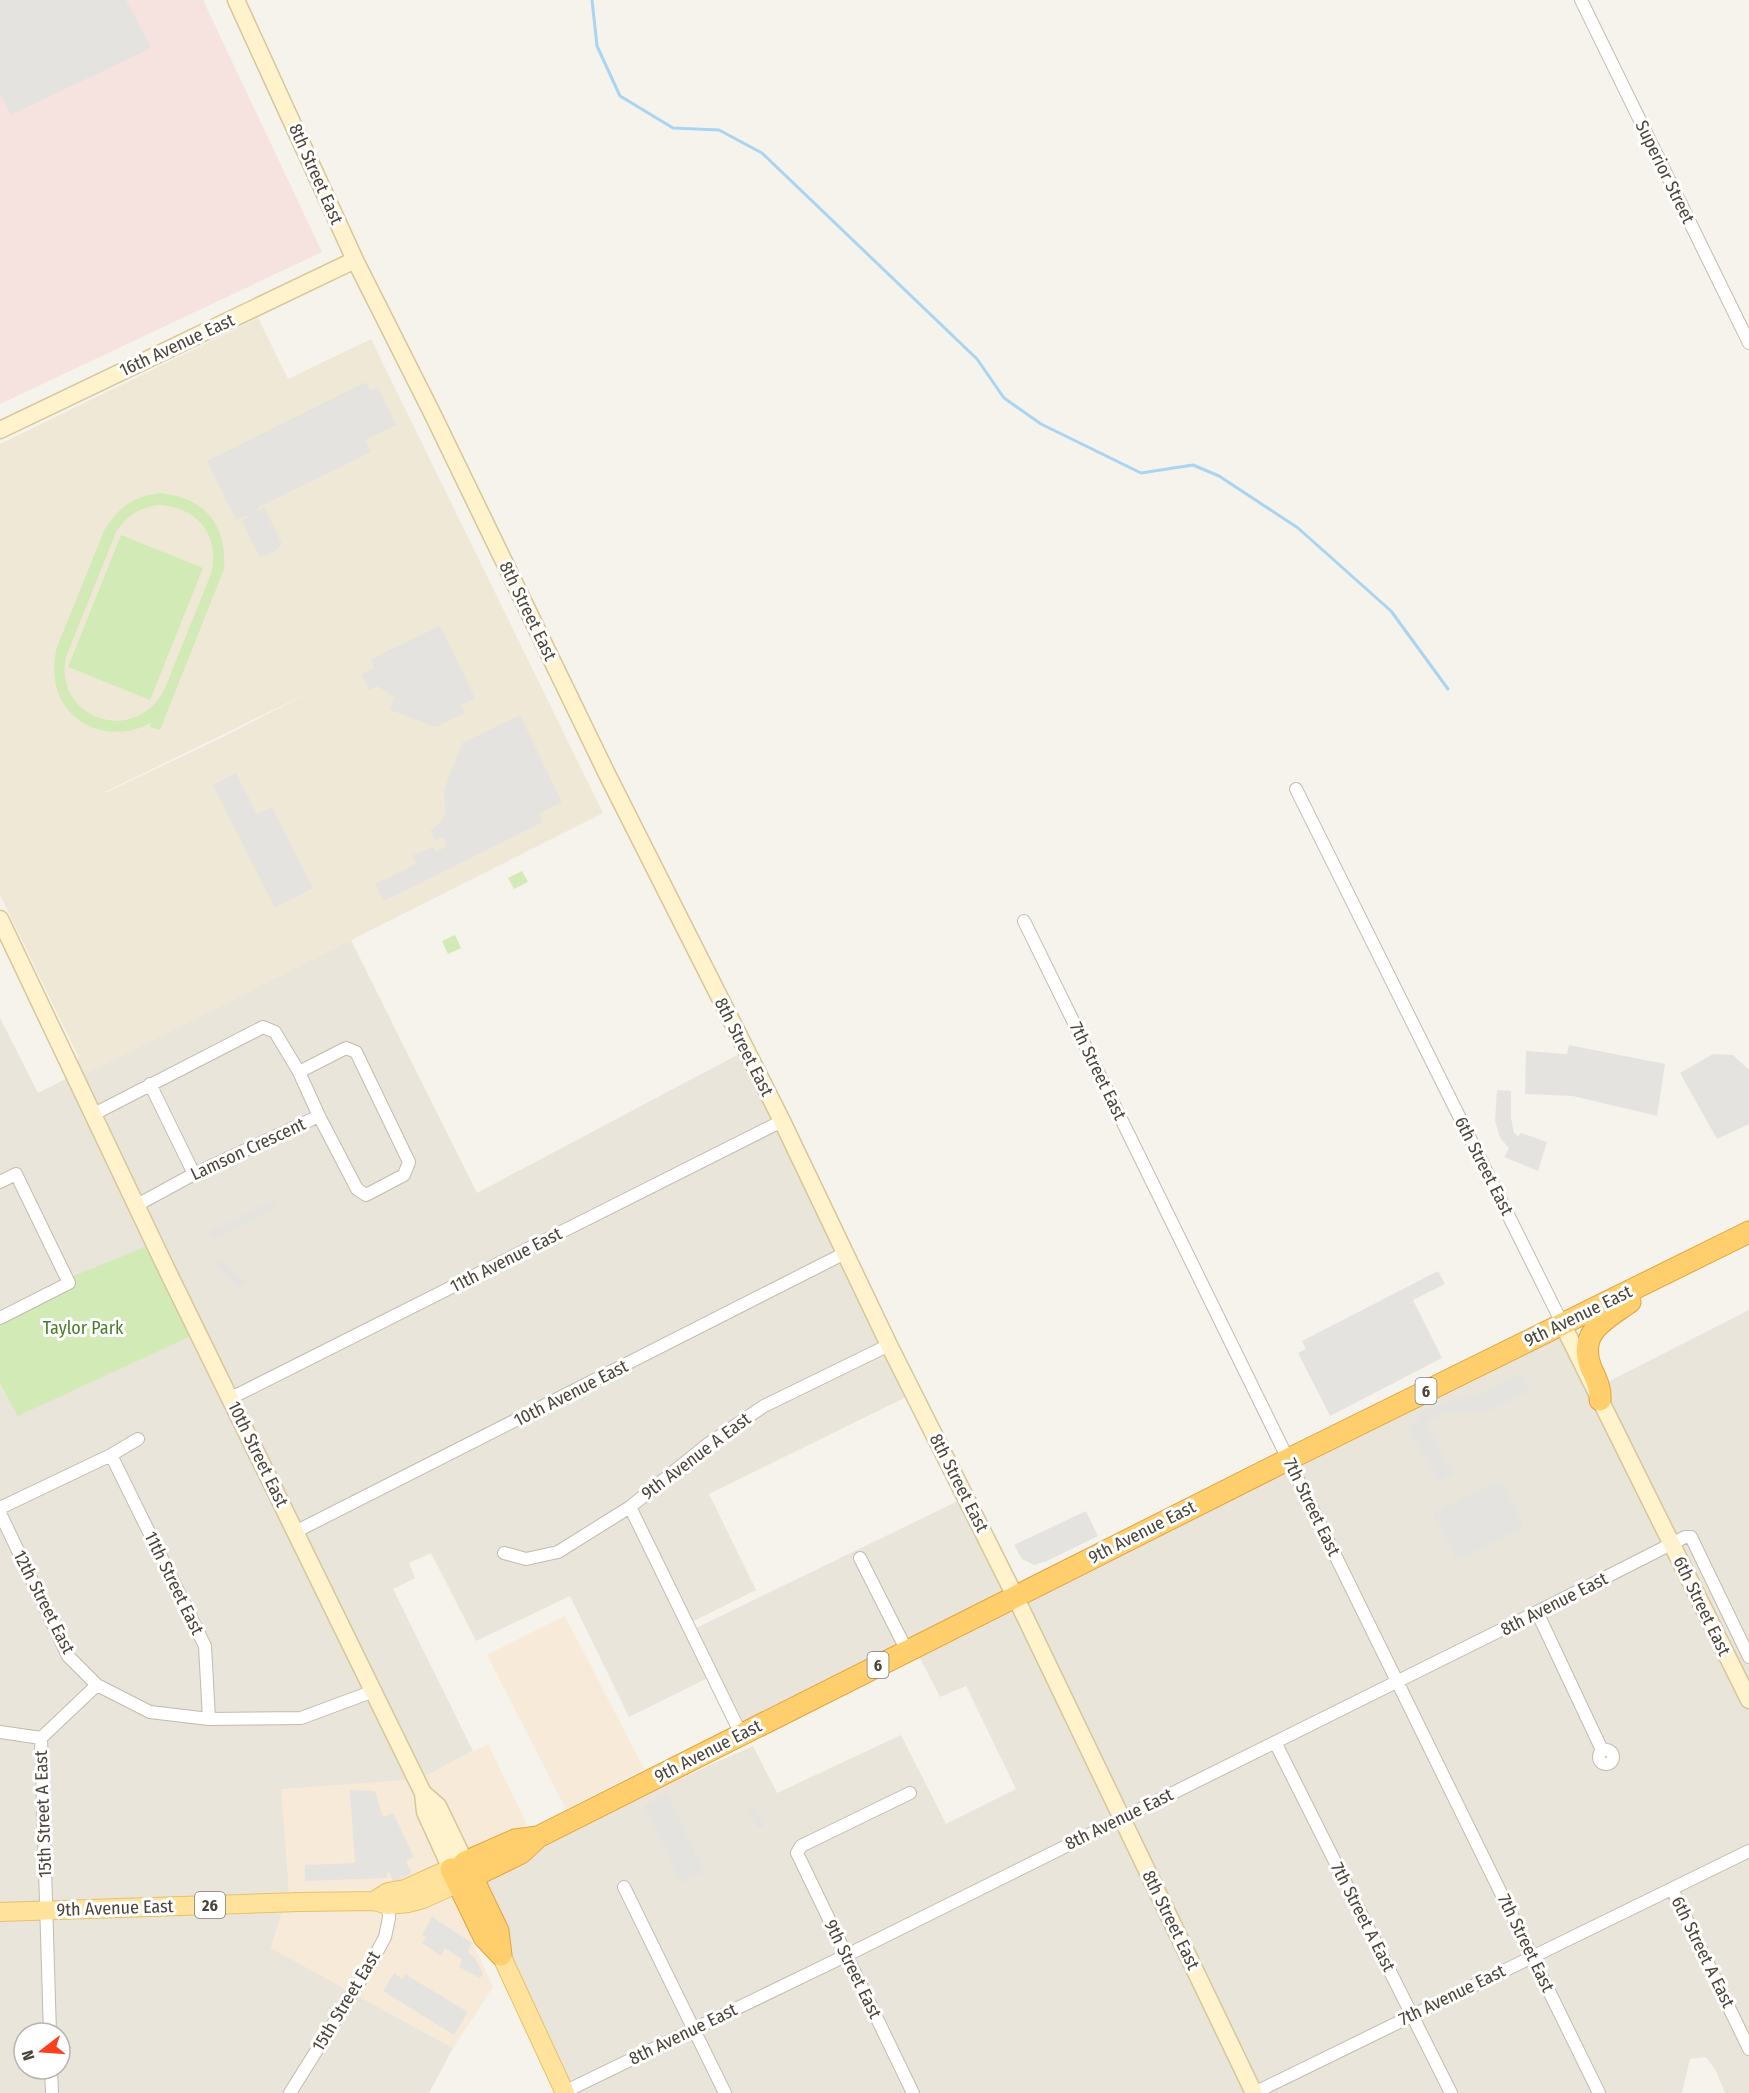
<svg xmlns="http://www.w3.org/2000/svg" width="1749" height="2093" viewBox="0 0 1749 2093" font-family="'Fira Sans Condensed',sans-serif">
  <rect width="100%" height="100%" fill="#f6f3ec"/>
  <path fill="#eae5da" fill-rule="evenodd" d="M351,940L477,1193L739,1054L906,1397L709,1494L756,1590L682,1627L708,1678L629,1717L570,1596L476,1641L431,1553L409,1563L415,1578L393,1589L473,1751L429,1774L480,1877L632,1800L753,1746L777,1793L901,1735L946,1824L1016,1789L966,1686L940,1697L911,1641L745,1726L696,1628L958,1501L1014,1607L1564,1329L1588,1392L1749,1310V2093H1725L1716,2071L1706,2057L1690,2059L1682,2093H572L491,1925L282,1789L289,1890L271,1948L453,2048L429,2093H0V1384L18,1415L0,1313V1018L38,1093L244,989ZM24,2033H60V2069H24Z"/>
  <path fill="#f7ead8" d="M565,1616L644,1769L566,1809L487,1655Z
    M488,1744L527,1825L458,1859L491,1925L470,1936L493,1987L453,2048L271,1948L289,1890L281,1789L419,1779Z"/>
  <path fill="#efe8d6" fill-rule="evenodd" d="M258,318L288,379L371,339L603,813L78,1078V1056L0,895V444ZM312,691L221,738L105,793V792Z"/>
  <path fill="#f6e3e0" d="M0,0H203L322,252L0,404Z"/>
  <path fill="#d2eab5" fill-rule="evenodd" d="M160,493C205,498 227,524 224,569L160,730L150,727L151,723C95,751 41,709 57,647L104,531C117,508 134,496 160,493ZM158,505C197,506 221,536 211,574L165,688C137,747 53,720 66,657L116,532C126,516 139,508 158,505Z
    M121,535L203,568L150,700L68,667Z
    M522,871L528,882L514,889L508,878Z
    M455,935L461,948L448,954L442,941Z
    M148,1246L191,1336L18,1416L0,1384V1313L61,1281Z"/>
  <path fill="#e5e3e0" d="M0,0H126L151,48L11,115L0,93Z
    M366,382L370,390L378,387L396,425L365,440L371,452L257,508L258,511L264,507L282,544L277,550L268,555L259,556L242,520L248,517V515L236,520L207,461Z
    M440,626L475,698L461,705L465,713L436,727L390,710L394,697L377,686L369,690L361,675L374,668L371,659Z
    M520,715L562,802L539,813L543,822L384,901L375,884L416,864L412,856L432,847L436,852L447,846L443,837L435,840L430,831L441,822L445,816L444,790L462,743Z
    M236,773L257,814L272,807L313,888L275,908L213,785Z
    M1569,1045L1665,1064L1657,1116L1573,1096L1525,1094L1526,1051L1567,1054Z
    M1713,1054L1733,1055L1749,1070V1124L1717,1139L1680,1073Z
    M1497,1090L1511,1091V1118L1514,1133L1518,1136L1521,1133L1547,1142L1538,1171L1504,1157L1509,1148L1500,1138L1495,1120Z
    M273,1200L276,1207L214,1238L211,1231Z
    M221,1259L245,1282L239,1288L216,1265Z
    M1438,1271L1445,1284L1413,1300L1442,1358L1330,1416L1298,1353L1306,1349L1302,1341Z
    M1522,1373L1530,1390L1492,1410L1445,1413L1426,1423L1453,1473L1438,1482L1408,1427L1418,1421L1416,1414L1453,1399L1478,1396Z
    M1501,1480L1524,1527L1456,1560L1433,1513Z
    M1086,1511L1098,1536L1047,1561L1034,1565L1022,1559L1014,1545Z
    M350,1790L375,1791L383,1817L393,1813L414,1857L406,1861L412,1873L394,1882L388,1871L387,1878L305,1881V1865L355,1863Z
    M667,1794L704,1872L681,1883L644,1805Z
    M754,1805L765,1826L758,1829L748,1809Z
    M432,1917L472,1943L468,1952L475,1958L483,1974L480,1978L459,1967L462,1959L445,1948L441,1956L422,1943L426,1938L422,1935Z
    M394,1973L402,1979L405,1974L468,2012L454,2035L383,1991Z"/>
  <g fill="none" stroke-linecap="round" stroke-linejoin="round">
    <path stroke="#a9d4f2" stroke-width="3" d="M592,0L597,46L620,96L673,128L719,130L762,153L977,359L1004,398L1041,424L1141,473L1193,465L1219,476L1298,528L1391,611L1448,689"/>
    <defs>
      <path id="street" d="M1581,0L1749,343
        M1296,789L1562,1323
        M1024,921L1599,2093
        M150,1084L194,1174
        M94,1114L263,1027L275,1032L299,1072L319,1116L357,1189L366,1195L404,1175L409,1162L356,1052L346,1048L299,1072
        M0,1182L16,1174L69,1283L0,1318
        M137,1205L194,1174L319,1116
        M231,1398L782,1121
        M111,1455L205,1646L209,1719
        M630,1507L741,1734
        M0,1508L111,1455L138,1439
        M0,1513L68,1656L97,1685L150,1712L209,1719L301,1718L374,1691
        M295,1532L845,1253
        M504,1553L526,1559L558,1552L630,1507L708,1444L764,1406L889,1345
        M860,1558L907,1651
        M1537,1612L1602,1750
        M0,1732L41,1738
        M41,1738L50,2033
        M41,1738L97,1685
        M1275,1742L1451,2093
        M1599 1757a7 7 0 1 1 14 0a7 7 0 1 1-14 0Z
        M910,1793L801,1846L797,1853L913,2093
        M624,1887L725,2093
        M1672,1889L1749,2049
        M51,2069L52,2093
        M564,2092L847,1955L1537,1612L1685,1537H1691L1749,1657
        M290,2093L370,1965L385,1937L389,1918L388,1905
        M1254,2093L1749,1851"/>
      <path id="secondary" d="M236,0L355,260L433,415L607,774L782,1121L889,1345L1015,1596L1254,2093
        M0,430L355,260
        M0,919L166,1268L423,1793L425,1812L451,1869
        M1562,1323L1749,1700
        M423,1793L438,1806L465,1862"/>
      <path id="primary" d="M374,1901L388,1892L405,1889L463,1863
        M0,1912L300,1902L374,1901L388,1905L408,1903L423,1899L469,1878
        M501,1955L565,2093"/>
      <path id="highway" d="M1600,1400C1601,1388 1596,1379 1591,1368C1577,1332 1605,1320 1630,1302
        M451,1869L484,1937L501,1955
        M472,1877L521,1853L538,1837L1289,1459L1749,1232
        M501,1955L498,1931L465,1862L515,1840L538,1837"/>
    </defs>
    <use href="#street" stroke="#c2bbae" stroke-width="14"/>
    <use href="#secondary" stroke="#d6c79b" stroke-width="19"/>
    <use href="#primary" stroke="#e6c16a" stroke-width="20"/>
    <use href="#highway" stroke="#e0a43c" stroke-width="23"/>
    <use href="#street" stroke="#fff" stroke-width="12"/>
    <use href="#secondary" stroke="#fff3cd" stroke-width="16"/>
    <use href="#primary" stroke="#ffe39c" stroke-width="18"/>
    <use href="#highway" stroke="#ffcf6e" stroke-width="21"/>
  </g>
  <g text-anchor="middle" stroke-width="6" stroke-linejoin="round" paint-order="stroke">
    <g fill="#fff" stroke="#817c74" stroke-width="1.5">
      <rect x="1415.5" y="1378" width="21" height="26" rx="4.5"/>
      <rect x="867.5" y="1652" width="21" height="26" rx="4.5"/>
      <rect x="195" y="1892" width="30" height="26" rx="4.5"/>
    </g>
    <g font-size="16" font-weight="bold" fill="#4b4439">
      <text x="1426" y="1397">6</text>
      <text x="878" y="1671">6</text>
      <text x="210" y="1911">26</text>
    </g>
    <g font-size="18" fill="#4b4439" stroke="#fff">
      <text transform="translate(1665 172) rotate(64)" y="6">Superior Street</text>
      <text transform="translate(316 174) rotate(66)" y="6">8th Street East</text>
      <text transform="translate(177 345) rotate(-25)" y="6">16th Avenue East</text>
      <text transform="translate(528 611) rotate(64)" y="6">8th Street East</text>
      <text transform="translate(744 1047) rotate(63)" y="6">8th Street East</text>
      <text transform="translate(1098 1071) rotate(64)" y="6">7th Street East</text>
      <text transform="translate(248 1149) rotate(-25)" y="6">Lamson Crescent</text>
      <text transform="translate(1484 1166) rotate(63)" y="6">6th Street East</text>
      <text transform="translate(506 1260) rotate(-27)" y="6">11th Avenue East</text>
      <text transform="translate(1578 1316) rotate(-26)" y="6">9th Avenue East</text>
      <text transform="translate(571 1393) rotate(-27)" y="6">10th Avenue East</text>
      <text transform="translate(258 1454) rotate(64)" y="6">10th Street East</text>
      <text transform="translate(696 1456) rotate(-37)" y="6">9th Avenue A East</text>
      <text transform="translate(959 1483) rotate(63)" y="6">8th Street East</text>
      <text transform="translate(1312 1507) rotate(64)" y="6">7th Street East</text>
      <text transform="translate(1142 1532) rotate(-27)" y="6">9th Avenue East</text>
      <text transform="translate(174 1583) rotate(64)" y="6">11th Street East</text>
      <text transform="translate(44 1602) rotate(63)" y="6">12th Street East</text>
      <text transform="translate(1554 1604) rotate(-27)" y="6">8th Avenue East</text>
      <text transform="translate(1702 1606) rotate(64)" y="6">6th Street East</text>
      <text transform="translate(708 1751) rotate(-27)" y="6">9th Avenue East</text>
      <text transform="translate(43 1814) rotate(-92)" y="6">15th Street A East</text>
      <text transform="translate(1119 1819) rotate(-26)" y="6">8th Avenue East</text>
      <text transform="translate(115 1908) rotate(-2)" y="6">9th Avenue East</text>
      <text transform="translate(1363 1917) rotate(63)" y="6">7th Street A East</text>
      <text transform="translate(1171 1920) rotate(64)" y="6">8th Street East</text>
      <text transform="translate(1526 1943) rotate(64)" y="6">7th Street East</text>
      <text transform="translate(1703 1952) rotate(64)" y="6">6th Street A East</text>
      <text transform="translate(853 1969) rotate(64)" y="6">9th Street East</text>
      <text transform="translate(1452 1995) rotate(-26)" y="6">7th Avenue East</text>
      <text transform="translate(346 2001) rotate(-59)" y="6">15th Street East</text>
      <text transform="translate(683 2034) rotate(-26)" y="6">8th Avenue East</text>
    </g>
    <g font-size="18" fill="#4a7f2a" stroke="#fff">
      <text x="83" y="1334">Taylor Park</text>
    </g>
  </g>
  <g transform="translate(42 2051) rotate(253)"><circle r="28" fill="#ffffff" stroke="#b7b4b0" stroke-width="1.5"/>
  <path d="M0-4.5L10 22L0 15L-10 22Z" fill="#fc3f1d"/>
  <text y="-9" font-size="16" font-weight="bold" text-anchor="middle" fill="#4b4439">N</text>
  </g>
</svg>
